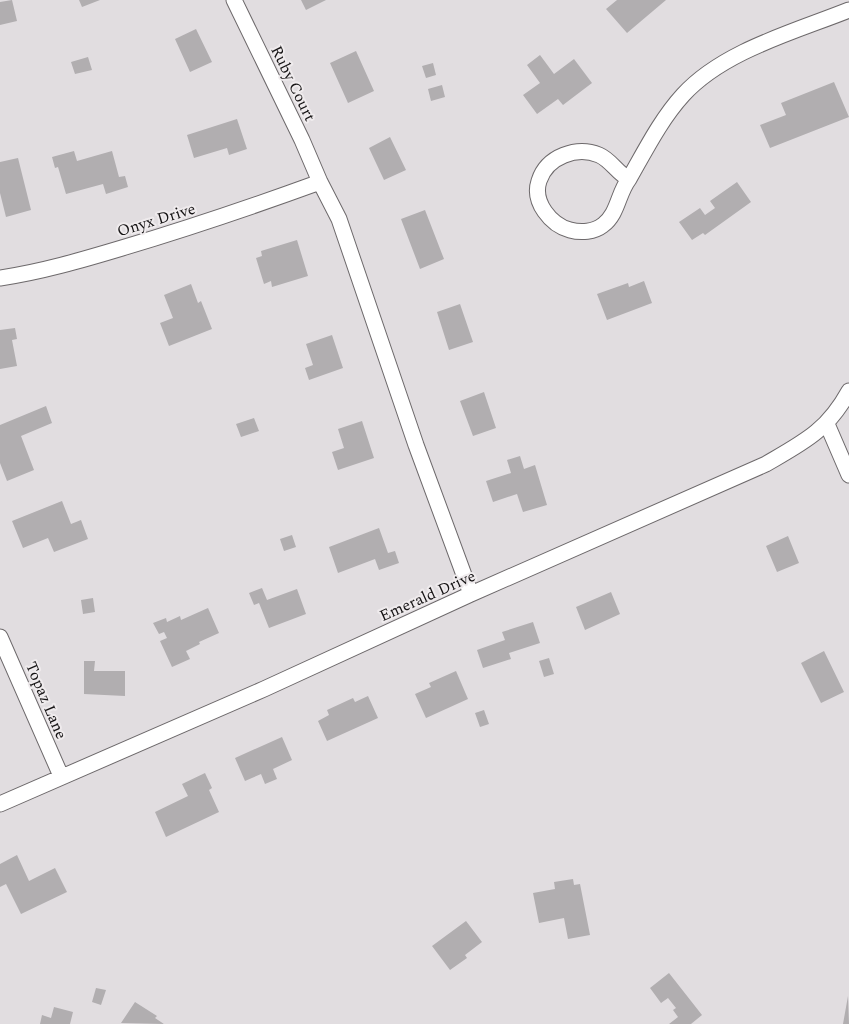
<svg xmlns="http://www.w3.org/2000/svg" width="849" height="1024" viewBox="0 0 849 1024" font-family="Spectral,serif">
  <rect width="100%" height="100%" fill="#e1dde0"/>
  <path fill="#b1aeb0" d="M12,0L17,21L0,25V2Z
    M79,0H100L82,7Z
    M301,0H326L306,10Z
    M617,0H666L627,33L606,9Z
    M196,29L212,62L190,72L175,39Z
    M356,51L374,91L348,103L330,63Z
    M540,55L554,74L574,59L592,83L563,105L558,99L537,114L523,95L540,83L527,65Z
    M88,57L92,70L75,74L71,62Z
    M433,63L436,75L426,78L422,66Z
    M834,82L849,117L770,148L760,125L786,115L781,103Z
    M442,85L445,97L431,101L428,89Z
    M237,119L247,149L229,155L227,148L194,158L187,135Z
    M390,137L406,170L384,180L369,148Z
    M74,151L77,161L112,151L119,177L125,176L128,187L106,194L103,184L66,194L58,167L55,168L52,157Z
    M18,158L31,210L6,217L0,193V162Z
    M737,182L751,202L705,235L703,233L692,240L679,222L700,208L705,215L715,208L710,201Z
    M425,210L444,259L420,269L401,219Z
    M297,240L308,276L272,287L271,281L264,284L256,258L262,256L261,251Z
    M644,281L652,303L607,320L597,294L628,283L629,287Z
    M191,284L198,303L201,301L212,329L169,346L160,323L173,318L164,295Z
    M460,304L473,342L449,350L437,312Z
    M15,328L17,339L12,340L17,366L0,369V330Z
    M332,335L343,368L309,380L305,368L313,365L306,344Z
    M484,392L496,428L473,436L460,401Z
    M46,406L52,423L21,436L34,470L7,481L0,463V425Z
    M254,418L259,431L241,437L236,424Z
    M362,421L374,458L338,470L332,452L344,448L338,429Z
    M520,456L524,469L535,465L547,505L523,512L517,494L493,502L486,481L511,473L507,460Z
    M62,501L71,524L81,520L88,539L54,552L48,538L23,548L12,521Z
    M379,528L388,553L395,551L399,563L379,570L375,559L338,573L329,547Z
    M292,535L296,547L284,551L280,539Z
    M788,536L799,563L777,572L766,546Z
    M262,588L267,600L297,589L306,614L269,628L259,603L254,605L249,593Z
    M611,592L620,614L585,630L576,607Z
    M93,598L95,612L83,614L81,600Z
    M208,608L219,633L199,642L200,644L186,651L190,659L172,667L160,641L167,638L164,632L159,634L153,623L166,618L167,622L180,616L181,620Z
    M533,622L540,643L509,653L511,659L483,668L477,650L505,640L502,632Z
    M824,651L844,692L821,703L801,663Z
    M549,658L554,674L544,677L539,661Z
    M84,661H95L94,671H125V696L84,694Z
    M456,671L468,699L426,718L415,694L431,687L429,683Z
    M368,696L378,718L327,741L318,721L329,715L327,710L353,698L355,702Z
    M484,710L489,724L480,727L475,713Z
    M282,737L292,760L273,769L277,779L265,784L261,774L245,781L235,758Z
    M205,773L212,788L209,790L219,812L166,837L155,812L188,796L182,784Z
    M17,855L29,881L55,868L67,892L21,914L6,884L0,887V864Z
    M573,879L574,885L580,884L590,935L568,939L564,918L539,923L533,893L555,889L554,882Z
    M466,921L482,942L465,955L467,958L450,970L432,946Z
    M669,973L702,1015L691,1024H669L678,1017L673,1010L676,1008L668,998L661,1003L650,988Z
    M96,988L106,990L101,1005L92,1002Z
    M848,996L849,1024H843Z
    M135,1002L157,1016L155,1018L164,1024L121,1023Z
    M54,1007L73,1012L70,1024H40L42,1015L51,1018Z"/>
  <g fill="none" stroke-linecap="round" stroke-linejoin="round">
    <defs>
      <path id="minor" d="M234,0L302,140L320,182L339,219L416,445L471,594
        M629,179C617,173 611,160 599,155C577,146 547,156 539,181C532,202 551,225 570,230C581,233 594,232 603,225C618,214 618,193 629,179C645,151 661,119 683,95C723,51 794,32 849,10
        M0,278C41,272 82,260 122,248C189,228 254,206 320,182
        M827,424L849,475
        M0,637L61,776
        M0,804L264,689L471,594L766,464C804,442 827,431 849,391"/>
    </defs>
    <use href="#minor" stroke="#6d696b" stroke-width="17"/>
    <use href="#minor" stroke="#fff" stroke-width="15"/>
  </g>
  <g text-anchor="middle" stroke-width="4" stroke-linejoin="round" paint-order="stroke">
    <g font-size="16" fill="#151314" stroke="#efebed">
      <text transform="translate(294 83) rotate(64)" y="6">Ruby Court</text>
      <text transform="translate(156 219) rotate(-17)" y="6">Onyx Drive</text>
      <text transform="translate(427 595) rotate(-24)" y="6">Emerald Drive</text>
      <text transform="translate(47 700) rotate(67)" y="6">Topaz Lane</text>
    </g>
  </g>
</svg>
